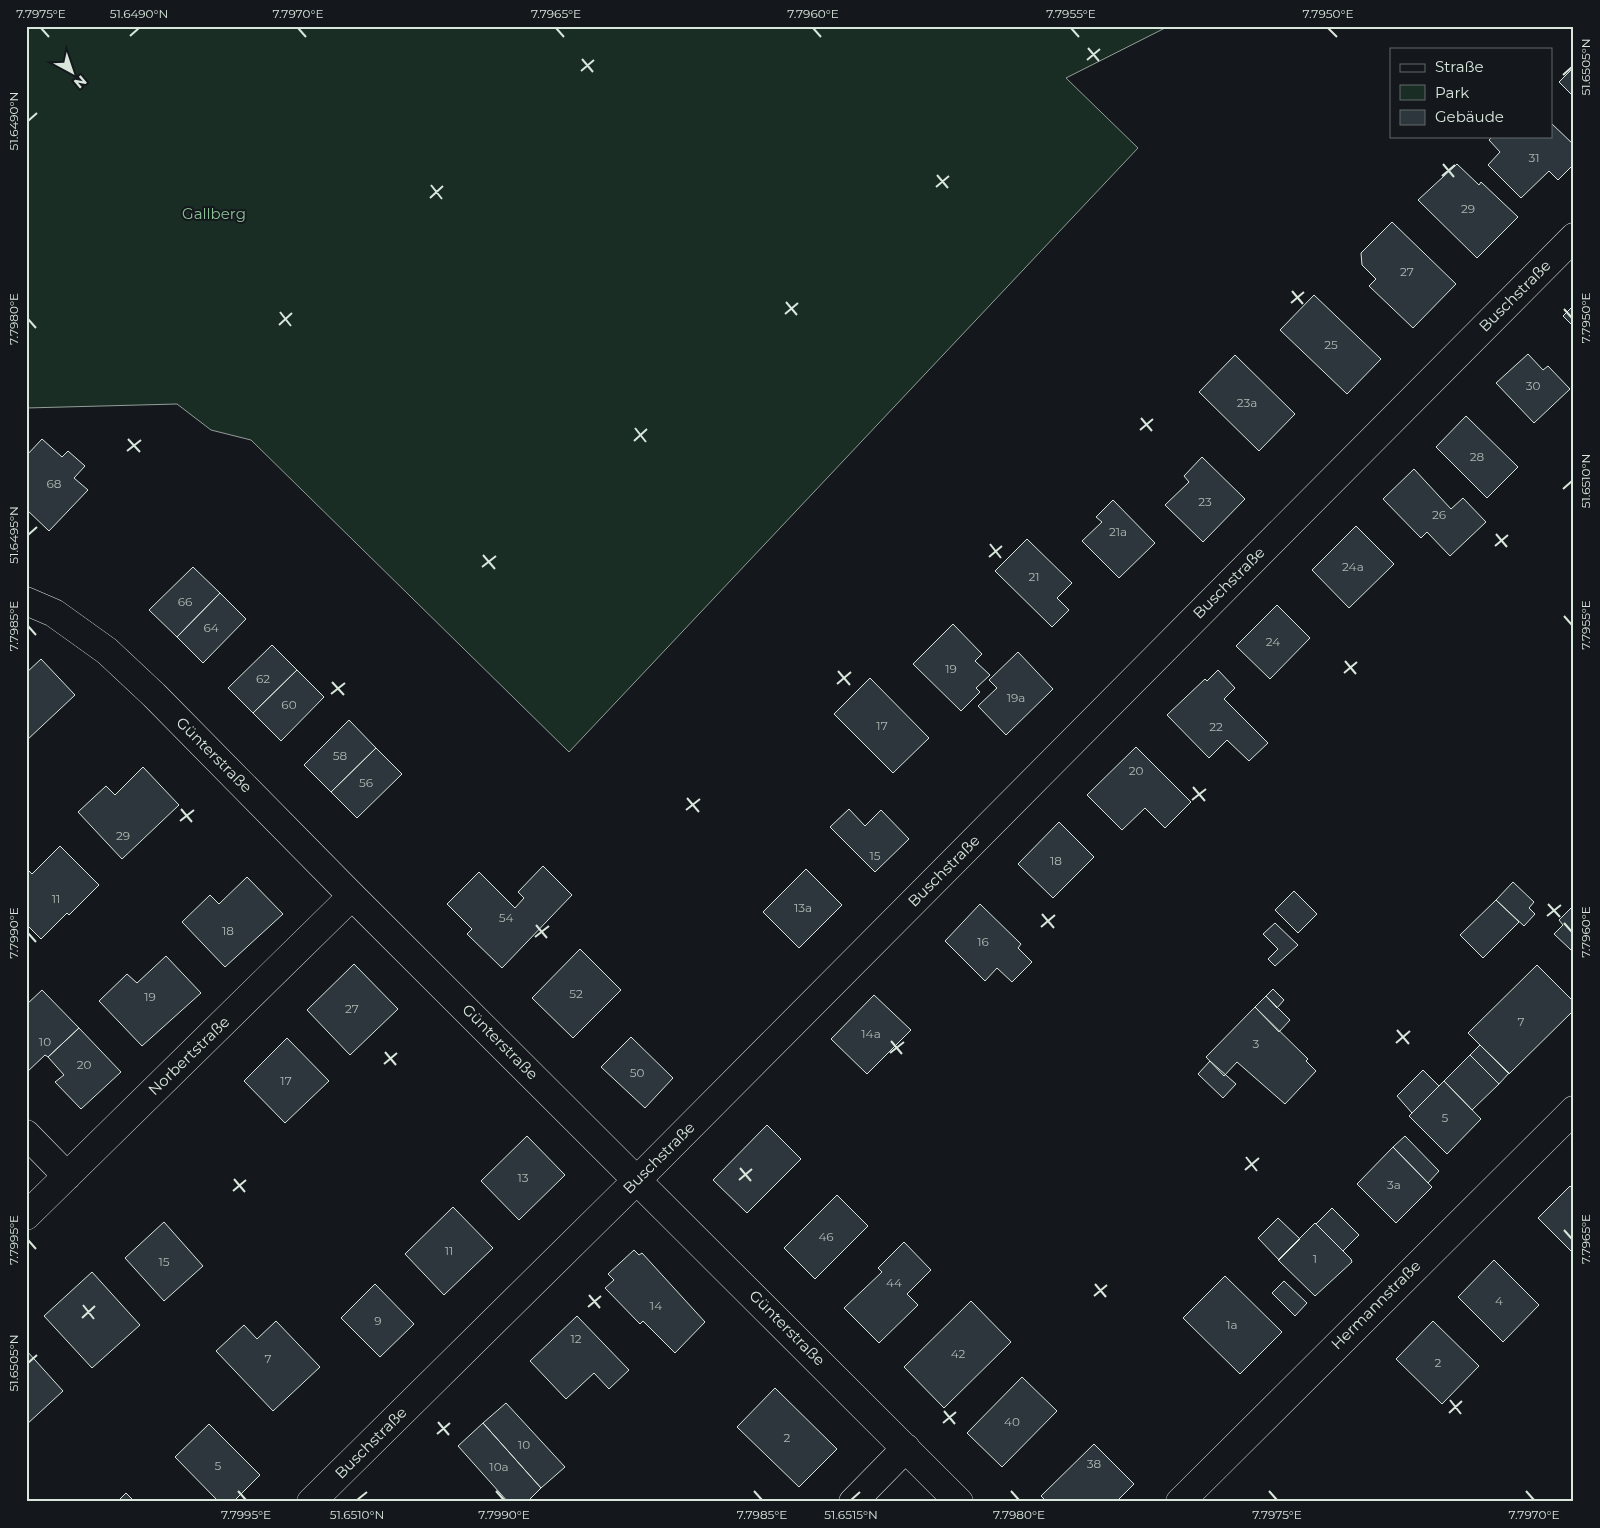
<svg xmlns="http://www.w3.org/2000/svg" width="1600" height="1528" viewBox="0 0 1600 1528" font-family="Montserrat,sans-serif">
  <rect width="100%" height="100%" fill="#14181c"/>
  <path fill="#1a2d24" stroke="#939e99" d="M26,26H1169L1066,78L1138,148L569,752L251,440L211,430L177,404L26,408Z"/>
  <path fill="#2c363c" stroke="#d8e6dc" d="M1574,67V97L1559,82Z
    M1551,123L1574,145V164L1558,180L1549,171L1521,198L1488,165L1500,152L1489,140L1493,136H1551Z
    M1457,164L1479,185L1481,182L1518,217L1477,258L1418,200Z
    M1392,222L1456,284L1413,328L1369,286L1376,279L1362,265L1361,253Z
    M1314,295L1381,359L1347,394L1280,330Z
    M1574,305V327L1563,316Z
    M1528,354L1543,370L1548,366L1570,389L1534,423L1496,383Z
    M1235,355L1295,414L1259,451L1199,392Z
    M1466,416L1518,467L1487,498L1436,447Z
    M42,439L62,457L68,451L85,466L74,478L88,490L49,531L26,509V456Z
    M1202,457L1245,499L1203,542L1165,505L1189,482L1184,476Z
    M1414,469L1451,509L1463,498L1486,522L1450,556L1427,532L1421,538L1383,499Z
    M1113,500L1155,543L1119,578L1082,541L1102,522L1096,517Z
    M1356,526L1394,564L1349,608L1312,570Z
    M1027,539L1072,583L1057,598L1069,610L1052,627L995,571Z
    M193,567L220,593L177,637L149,610Z
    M220,593L246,619L203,663L177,637Z
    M1277,605L1310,638L1270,679L1236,646Z
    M953,624L982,654L975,661L990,675L976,688L980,692L961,711L913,664Z
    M272,645L297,670L253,713L228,688Z
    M1018,652L1053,689L1006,735L978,706L997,688L989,680Z
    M41,659L75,695L26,741V673Z
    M297,670L324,697L281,741L253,713Z
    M1218,670L1235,688L1224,699L1268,743L1249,761L1227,740L1209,758L1167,715L1205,679L1207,681Z
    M870,678L929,738L893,773L834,714Z
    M349,720L376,748L331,792L304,765Z
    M1136,747L1191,802L1165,828L1145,808L1122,830L1087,795Z
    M376,748L402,774L357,818L331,792Z
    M143,767L179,805L122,859L78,812L106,786L115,795Z
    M849,809L865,826L881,810L909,839L875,872L830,827Z
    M1059,822L1094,857L1053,898L1018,864Z
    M60,846L99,885L69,915L67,913L41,939L26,924V868L32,874Z
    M543,866L572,895L502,968L467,934L472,929L447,904L479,872L515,908L524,898L518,892Z
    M806,869L842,905L799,948L763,912Z
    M247,877L283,914L225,967L182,922L210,895L219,904Z
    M1513,882L1534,902L1529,908L1535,914L1524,926L1496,900Z
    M1294,891L1317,914L1298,933L1275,910Z
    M1496,900L1519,922L1483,958L1460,935Z
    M980,904L1021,944L1018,948L1032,962L1012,982L997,968L985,981L945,941Z
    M1574,905V947L1571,950L1554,934L1563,925L1559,920Z
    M1275,923L1298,945L1275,966L1268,959L1278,949L1263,934Z
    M580,949L621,990L573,1038L532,998Z
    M166,956L201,993L142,1046L99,1001L127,974L137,983Z
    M354,964L398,1009L350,1055L307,1010Z
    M1537,965L1574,1002V1010L1509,1074L1468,1033Z
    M1273,989L1284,1000L1277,1008L1266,996Z
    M42,990L79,1028L48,1057L45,1055L26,1073V1005Z
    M874,995L911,1030L867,1074L831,1039Z
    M1266,996L1290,1020L1279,1032L1255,1007Z
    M1255,1007L1308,1059L1306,1061L1316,1071L1285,1104L1237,1062L1224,1076L1206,1057Z
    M79,1028L121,1072L81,1109L55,1082L64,1075L48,1057Z
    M631,1037L673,1078L645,1108L601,1067Z
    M287,1038L329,1081L285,1123L244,1081Z
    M1480,1045L1509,1073L1499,1084L1470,1055Z
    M1470,1055L1499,1084L1472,1110L1444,1081Z
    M1210,1061L1236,1084L1223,1098L1198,1074Z
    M1423,1070L1439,1086L1412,1113L1397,1096Z
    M1444,1081L1481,1119L1447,1154L1409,1116Z
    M767,1125L801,1159L747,1213L713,1180Z
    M527,1136L565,1175L519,1220L481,1181Z
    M1405,1136L1439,1171L1428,1183L1393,1147Z
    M1393,1147L1432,1187L1396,1223L1357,1184Z
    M1570,1186L1574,1190L1573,1253L1538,1218Z
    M837,1195L868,1226L815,1279L784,1248Z
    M453,1207L493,1248L444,1295L405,1254Z
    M1332,1208L1359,1235L1343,1251L1316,1224Z
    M1278,1218L1300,1239L1279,1260L1258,1238Z
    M164,1222L203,1266L164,1301L125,1258Z
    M1315,1223L1351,1259L1352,1262L1315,1296L1278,1260Z
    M904,1242L931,1270L907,1294L918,1305L879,1343L844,1308L882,1272L878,1268Z
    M634,1250L639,1255L642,1253L705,1322L675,1353L643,1321L640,1324L605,1288L614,1280L608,1274Z
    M1494,1260L1539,1305L1503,1342L1458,1297Z
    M92,1272L140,1325L92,1368L44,1316Z
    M1225,1276L1282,1332L1240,1374L1183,1318Z
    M1284,1281L1307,1303L1295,1316L1272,1293Z
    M375,1284L414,1324L380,1357L341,1318Z
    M971,1301L1011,1342L944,1408L904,1367Z
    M577,1316L629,1370L609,1389L594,1373L566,1399L530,1361Z
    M276,1321L320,1367L273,1411L216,1351L244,1325L257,1339Z
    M1433,1321L1479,1366L1442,1404L1396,1359Z
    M26,1350L63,1391L26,1425Z
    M1022,1377L1057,1411L1002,1467L967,1433Z
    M775,1388L837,1449L799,1487L737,1427Z
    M506,1403L565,1467L541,1488L483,1423Z
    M483,1423L541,1488L527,1502H508L458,1446Z
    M209,1424L260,1475L233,1502H219L175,1457Z
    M1094,1444L1134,1484L1116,1502H1047L1041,1496Z
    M126,1493L135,1502H117Z"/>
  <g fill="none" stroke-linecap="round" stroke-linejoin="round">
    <defs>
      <path id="minor" d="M26,601L54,613L107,651L154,695L352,896L959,1502
        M26,1134L67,1176
        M26,1216L352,896
        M311,1502L638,1179L1574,237
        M853,1502L906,1448
        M1180,1502L1574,1110"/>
    </defs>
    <use href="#minor" stroke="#d8e6dc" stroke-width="29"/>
    <use href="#minor" stroke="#14181c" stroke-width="28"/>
  </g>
  <path fill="none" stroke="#d8e6dc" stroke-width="2" d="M41,28L49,37M298,28L306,37M556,28L564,37M813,28L821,37M1071,28L1079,37M1328,28L1337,37M130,36L139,28M1088,48L1099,61M582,59L593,72M1087,60L1100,49M581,71L594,60M1563,75L1572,67M28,121L37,113M1443,164L1454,177M937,175L948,188M1442,176L1455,165M431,185L442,199M936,187L949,176M430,198L443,186M1292,291L1303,304M786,302L797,315M1291,303L1304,292M1564,309L1572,318M280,312L291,326M785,314L798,303M28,319L36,328M279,325L292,313M1141,418L1152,431M635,428L646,442M1140,430L1153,419M128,439L140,452M634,441L647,429M127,451L141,440M1563,489L1572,481M1496,534L1507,547M28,535L37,527M990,544L1001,558M1495,546L1508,535M483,555L495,569M989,557L1002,546M482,567L496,556M1564,616L1572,625M28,626L36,635M1345,661L1356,674M838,671L850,685M1344,673L1357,662M332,682L344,695M837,684L851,672M331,694L345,683M1193,787L1205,801M687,798L699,812M1192,800L1206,789M181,809L192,822M686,810L700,799M180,821L194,810M1548,904L1560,917M1042,914L1054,928M1547,916L1561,905M1564,923L1572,932M536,925L547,938M1041,927L1055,915M28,933L36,942M535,937L549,926M1397,1030L1409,1044M891,1041L902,1054M1396,1043L1410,1031M385,1052L396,1065M890,1053L904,1042M384,1064L397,1053M1246,1157L1257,1171M740,1168L751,1181M1245,1170L1259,1158M234,1179L245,1192M739,1180L752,1169M233,1191L246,1180M1564,1230L1572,1239M28,1240L36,1249M1095,1284L1106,1297M589,1295L600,1308M1094,1296L1107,1285M83,1305L94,1319M588,1307L601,1296M82,1318L95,1306M28,1363L37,1355M1450,1400L1461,1414M944,1411L955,1424M1449,1413L1462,1401M438,1422L449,1435M943,1423L956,1412M437,1434L450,1423M238,1491L246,1500M496,1491L504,1500M754,1491L762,1500M1011,1491L1019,1500M1269,1491L1277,1500M1526,1491L1534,1500M357,1500L367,1492M851,1500L860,1492"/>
  <g text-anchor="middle" stroke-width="4" stroke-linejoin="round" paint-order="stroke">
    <g font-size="12" fill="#adbab4">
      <text x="1534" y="162">31</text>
      <text x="1468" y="213">29</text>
      <text x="1407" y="276">27</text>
      <text x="1331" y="349">25</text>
      <text x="1533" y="390">30</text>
      <text x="1247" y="407">23a</text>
      <text x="1477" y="461">28</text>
      <text x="54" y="488">68</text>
      <text x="1205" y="506">23</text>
      <text x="1439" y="519">26</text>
      <text x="1118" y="536">21a</text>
      <text x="1353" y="571">24a</text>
      <text x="1034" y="581">21</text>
      <text x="185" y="606">66</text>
      <text x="211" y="632">64</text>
      <text x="1273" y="646">24</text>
      <text x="951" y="673">19</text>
      <text x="263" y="683">62</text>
      <text x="1016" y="702">19a</text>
      <text x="289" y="709">60</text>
      <text x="882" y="730">17</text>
      <text x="1216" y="731">22</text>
      <text x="340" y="760">58</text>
      <text x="1136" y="775">20</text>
      <text x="366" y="787">56</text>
      <text x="123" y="840">29</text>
      <text x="875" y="860">15</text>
      <text x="1056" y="865">18</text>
      <text x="56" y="903">11</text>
      <text x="803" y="912">13a</text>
      <text x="506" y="922">54</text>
      <text x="228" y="935">18</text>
      <text x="983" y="946">16</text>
      <text x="576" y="998">52</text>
      <text x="150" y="1001">19</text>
      <text x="352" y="1013">27</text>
      <text x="1521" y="1026">7</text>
      <text x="871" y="1038">14a</text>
      <text x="45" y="1046">10</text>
      <text x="1256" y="1048">3</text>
      <text x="84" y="1069">20</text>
      <text x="637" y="1077">50</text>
      <text x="286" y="1085">17</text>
      <text x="1445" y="1122">5</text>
      <text x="523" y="1182">13</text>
      <text x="1394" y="1189">3a</text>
      <text x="826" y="1241">46</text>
      <text x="449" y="1255">11</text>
      <text x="1315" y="1263">1</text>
      <text x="164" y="1266">15</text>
      <text x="894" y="1287">44</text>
      <text x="1499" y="1305">4</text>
      <text x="656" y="1310">14</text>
      <text x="378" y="1325">9</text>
      <text x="1232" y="1329">1a</text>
      <text x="576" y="1343">12</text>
      <text x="958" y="1358">42</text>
      <text x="268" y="1363">7</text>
      <text x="1438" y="1367">2</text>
      <text x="1012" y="1426">40</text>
      <text x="787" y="1442">2</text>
      <text x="524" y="1449">10</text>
      <text x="1094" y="1468">38</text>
      <text x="218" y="1470">5</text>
      <text x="499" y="1471">10a</text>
    </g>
    <g font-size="15" fill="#8ac095" stroke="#14181c">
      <text x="214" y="219">Gallberg</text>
    </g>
    <g font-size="15" fill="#d8e6dc" stroke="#14181c">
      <text transform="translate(1515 296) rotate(-45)" y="5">Buschstraße</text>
      <text transform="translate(1229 583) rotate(-45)" y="5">Buschstraße</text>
      <text transform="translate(214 755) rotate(45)" y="5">Günterstraße</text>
      <text transform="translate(944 871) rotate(-45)" y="5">Buschstraße</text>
      <text transform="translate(500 1042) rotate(45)" y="5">Günterstraße</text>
      <text transform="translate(189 1056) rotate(-44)" y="5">Norbertstraße</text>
      <text transform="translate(659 1158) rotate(-45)" y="5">Buschstraße</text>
      <text transform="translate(1376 1305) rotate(-45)" y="5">Hermannstraße</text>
      <text transform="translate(787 1328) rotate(45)" y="5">Günterstraße</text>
      <text transform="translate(371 1443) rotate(-45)" y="5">Buschstraße</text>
    </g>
  </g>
  <rect width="1600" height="1528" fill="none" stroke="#14181c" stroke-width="55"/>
  <rect x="1390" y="48" width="162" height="90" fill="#14181c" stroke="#626a69"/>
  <rect x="1400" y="64" width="25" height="8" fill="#14181c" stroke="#626a69"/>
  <text x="1435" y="72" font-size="15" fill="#d8e6dc">Straße</text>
  <rect x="1400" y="85" width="25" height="15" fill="#1a2d24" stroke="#626a69"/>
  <text x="1435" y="98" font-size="15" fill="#d8e6dc">Park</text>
  <rect x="1400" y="110" width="25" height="15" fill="#2c363c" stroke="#626a69"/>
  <text x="1435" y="122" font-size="15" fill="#d8e6dc">Gebäude</text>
  <g transform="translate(72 72) rotate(140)" stroke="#14181c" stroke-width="4" paint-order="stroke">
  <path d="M0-4L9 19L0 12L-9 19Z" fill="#d8e6dc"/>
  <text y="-8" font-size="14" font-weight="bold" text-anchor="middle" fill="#d8e6dc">N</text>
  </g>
  <rect x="28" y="28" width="1544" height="1472" fill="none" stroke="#d8e6dc" stroke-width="2"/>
  <g font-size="12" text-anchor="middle" fill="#d8e6dc">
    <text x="41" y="18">7.7975°E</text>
    <text x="139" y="18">51.6490°N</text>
    <text x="298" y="18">7.7970°E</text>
    <text x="556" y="18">7.7965°E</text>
    <text x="813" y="18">7.7960°E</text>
    <text x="1071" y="18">7.7955°E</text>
    <text x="1328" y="18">7.7950°E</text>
    <text transform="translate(1586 67) rotate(-90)" y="4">51.6505°N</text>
    <text transform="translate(14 121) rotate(-90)" y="4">51.6490°N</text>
    <text transform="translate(1586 318) rotate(-90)" y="4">7.7950°E</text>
    <text transform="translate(14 319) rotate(-90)" y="4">7.7980°E</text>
    <text transform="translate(1586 481) rotate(-90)" y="4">51.6510°N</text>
    <text transform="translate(14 535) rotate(-90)" y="4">51.6495°N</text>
    <text transform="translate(1586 625) rotate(-90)" y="4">7.7955°E</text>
    <text transform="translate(14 626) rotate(-90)" y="4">7.7985°E</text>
    <text transform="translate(1586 932) rotate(-90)" y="4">7.7960°E</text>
    <text transform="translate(14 933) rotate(-90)" y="4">7.7990°E</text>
    <text transform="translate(1586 1239) rotate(-90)" y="4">7.7965°E</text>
    <text transform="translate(14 1240) rotate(-90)" y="4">7.7995°E</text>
    <text transform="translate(14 1363) rotate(-90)" y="4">51.6505°N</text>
    <text x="246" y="1519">7.7995°E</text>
    <text x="357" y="1519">51.6510°N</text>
    <text x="504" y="1519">7.7990°E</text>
    <text x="762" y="1519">7.7985°E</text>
    <text x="851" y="1519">51.6515°N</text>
    <text x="1019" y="1519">7.7980°E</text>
    <text x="1277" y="1519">7.7975°E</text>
    <text x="1534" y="1519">7.7970°E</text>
  </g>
</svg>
